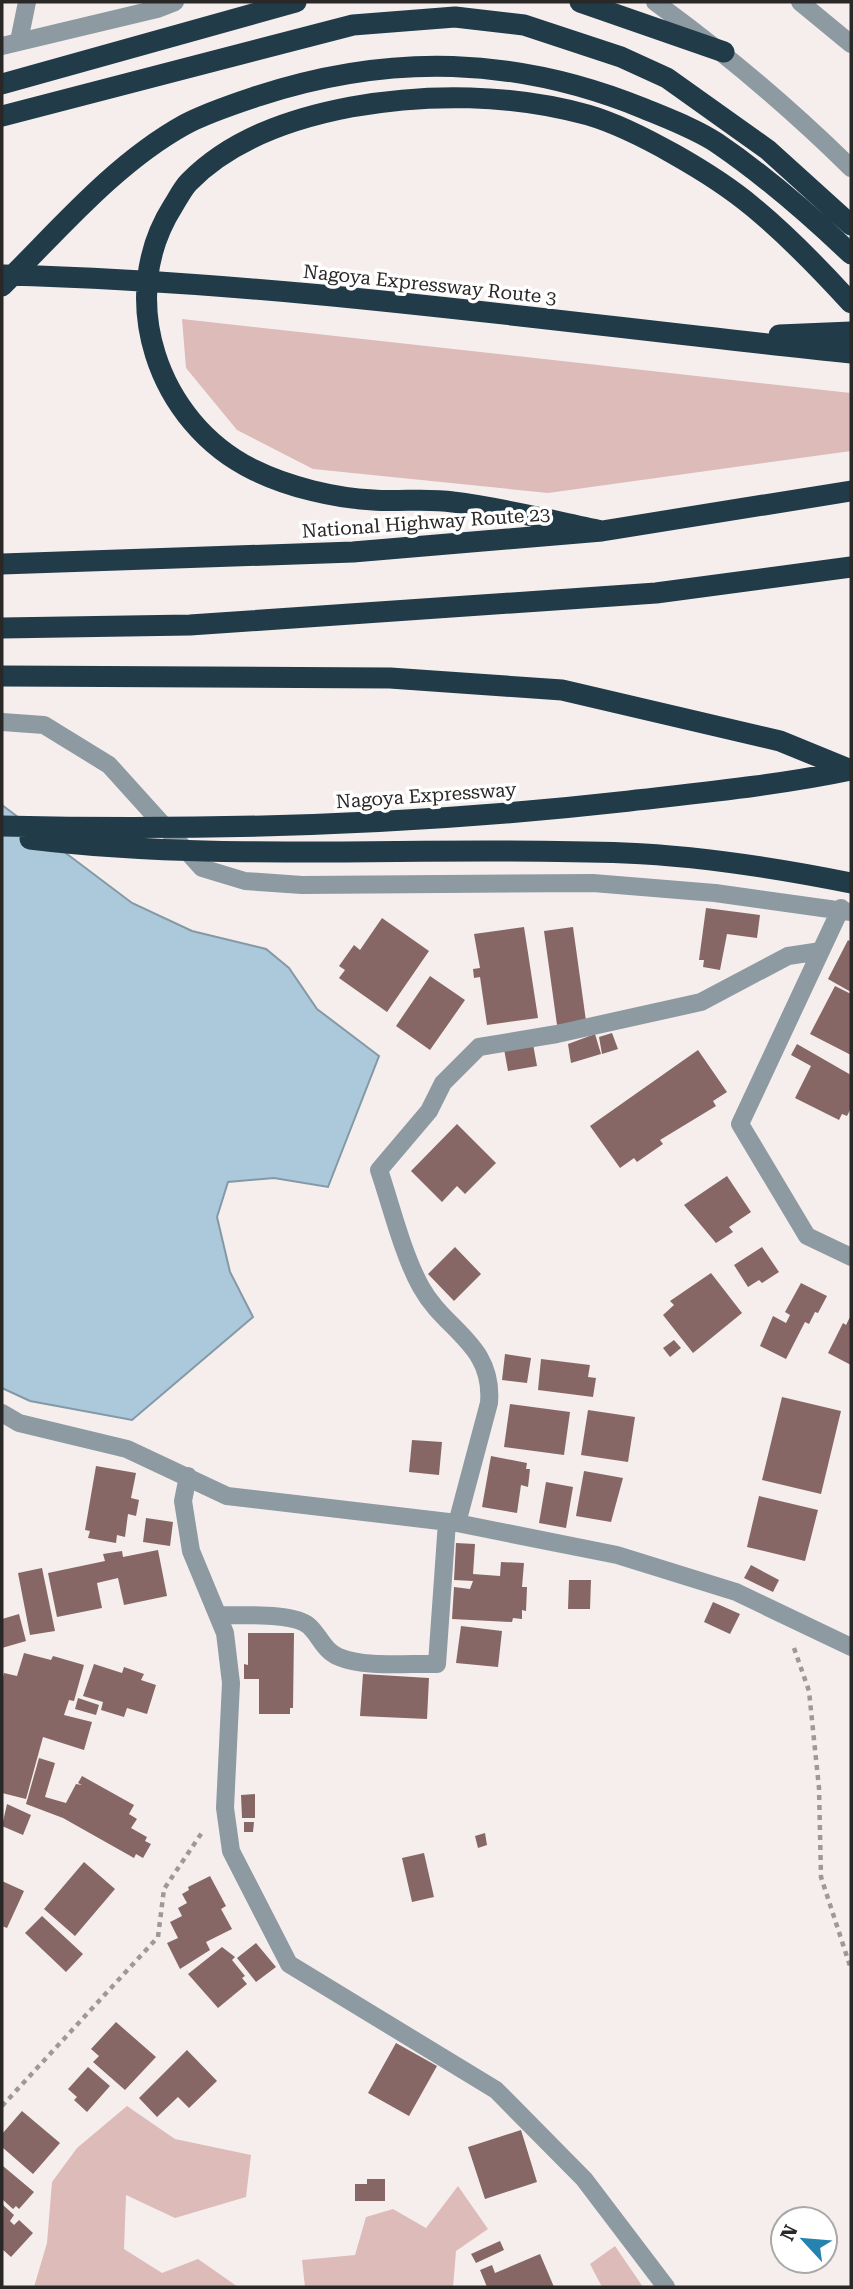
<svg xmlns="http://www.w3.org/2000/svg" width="853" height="2289" viewBox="0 0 853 2289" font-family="'Roboto Serif',serif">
  <rect width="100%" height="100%" fill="#f5eeed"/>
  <path fill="#ddbbb9" d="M182,319L851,393V451L548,493L313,469L237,430L186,368Z
    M127,2106L175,2139L251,2155L246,2197L175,2218L126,2195L124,2249L162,2273L198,2259L238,2287H34L47,2243L52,2182L77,2148Z
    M458,2186L488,2229L456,2251L453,2287H305L302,2260L355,2255L366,2217L393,2209L426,2228Z
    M615,2246L643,2287H602L590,2264Z"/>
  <path fill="#abc9db" stroke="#8499a5" stroke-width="2" d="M2,805L132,903L192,931L266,949L289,968L317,1009L379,1056L328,1187L274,1178L228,1182L217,1217L230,1272L253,1317L132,1420L30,1401L2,1388Z"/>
  <path fill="#866765" d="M706,908L760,915L757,938L727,934L720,970L703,967L704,960H699Z
    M382,918L429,951L387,1012L339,978L345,970L339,966L354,945L360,950Z
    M524,927L538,1018L487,1025L480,977L474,978L473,969L480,968L474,934Z
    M573,927L586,1021L557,1025L544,931Z
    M848,940L851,942V992L828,979Z
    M430,976L465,1000L430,1050L396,1026Z
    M835,986L851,994V1055L810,1034Z
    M612,1033L618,1049L602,1054L599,1037Z
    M595,1034L601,1054L571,1063L568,1044Z
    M533,1044L537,1066L508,1071L504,1049Z
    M797,1044L851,1075V1108L847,1116L842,1114L839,1120L795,1098L811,1066L791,1055Z
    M698,1050L727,1092L713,1101L716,1106L660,1140L663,1144L637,1162L634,1158L620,1168L590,1126Z
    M457,1124L496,1163L465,1194L457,1186L442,1202L411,1171Z
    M727,1176L751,1212L729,1227L733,1232L716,1243L684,1205Z
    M455,1247L481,1274L454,1301L428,1274Z
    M762,1247L779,1272L762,1283L759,1280L748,1287L734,1265Z
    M711,1273L742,1313L693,1353L663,1315L674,1305L670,1301Z
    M801,1283L827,1296L818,1313L815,1312L809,1324L805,1322L786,1359L760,1346L773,1316L786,1323L790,1315L785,1312Z
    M851,1315V1365L828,1353L843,1323L846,1325Z
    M674,1340L681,1348L670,1357L663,1348Z
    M505,1354L531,1358L527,1383L502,1380Z
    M541,1359L590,1365L588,1377L596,1378L593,1397L538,1390Z
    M782,1397L841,1411L821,1494L762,1480Z
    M510,1404L570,1412L564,1455L504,1447Z
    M588,1410L635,1417L628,1462L581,1455Z
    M412,1440L442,1442L439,1475L409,1472Z
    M491,1456L527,1463L526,1469H530L528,1487L521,1485L517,1513L482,1507Z
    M96,1466L136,1473L131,1498L139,1500L136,1516L128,1514L125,1537L117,1535L116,1543L88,1538L90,1531L85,1530Z
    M584,1471L623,1478L611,1522L576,1516Z
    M546,1482L573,1487L566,1528L539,1523Z
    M759,1496L818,1510L805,1561L747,1547Z
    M146,1518L173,1522L170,1546L143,1542Z
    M456,1543L475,1544L473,1574L500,1576L501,1562L524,1563L522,1587H527L526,1611L522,1610V1619L513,1618L512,1622L452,1619L454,1587L470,1589L473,1581L454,1580Z
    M158,1550L167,1596L124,1605L118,1578L97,1583L102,1608L57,1617L48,1573L105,1561L103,1554L122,1551L123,1557Z
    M751,1565L779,1580L773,1592L744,1578Z
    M42,1568L55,1631L30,1635L18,1573Z
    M569,1580H591L590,1609H568Z
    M713,1602L740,1614L730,1634L704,1622Z
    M19,1614L26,1641L2,1648V1619Z
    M461,1626L502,1631L498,1667L456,1663Z
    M248,1633H294L293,1708H290V1714H259V1679H244V1664L248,1665Z
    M24,1653L51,1660L53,1656L84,1665L74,1701L69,1700L64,1715L92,1722L84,1750L43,1737L26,1799L2,1793V1681L4,1673L17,1676Z
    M94,1664L122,1673L124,1667L144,1674L141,1680L156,1685L147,1714L127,1708L124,1717L101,1710L103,1702L83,1696Z
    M363,1674L429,1678L427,1719L360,1716Z
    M78,1698L99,1705L96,1715L75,1709Z
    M39,1758L55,1763L45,1797L66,1803L76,1784L82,1785L78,1783L82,1776L134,1805L129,1814L137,1819L131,1828L147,1837L145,1841L151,1844L143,1858L136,1854L134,1858L63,1818L26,1804Z
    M255,1794V1818H242L241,1795Z
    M7,1804L31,1815L23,1835L2,1826Z
    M244,1822H254L253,1832H244Z
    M485,1833L487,1845L478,1848L475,1836Z
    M424,1853L434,1897L412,1902L402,1858Z
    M84,1862L115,1889L75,1936L44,1909Z
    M210,1876L226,1906L221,1909L232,1929L206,1942L210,1950L180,1969L167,1943L178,1938L170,1922L182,1916L178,1908L187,1903L182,1894L189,1890L188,1887Z
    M2,1881L24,1891L7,1928L2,1926Z
    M42,1916L83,1954L66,1972L25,1933Z
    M256,1943L276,1967L256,1982L237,1958Z
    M222,1947L235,1957L232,1960L245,1976L242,1978L247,1984L218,2008L188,1974Z
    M116,2022L156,2057L125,2090L93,2062L99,2056L91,2049Z
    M396,2043L437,2066L409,2116L368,2093Z
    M187,2050L217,2081L189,2108L178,2097L157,2117L139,2098Z
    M88,2067L110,2086L87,2112L74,2100L77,2097L68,2089Z
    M22,2111L60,2143L33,2174L2,2147V2134Z
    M521,2130L537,2182L485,2199L468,2147Z
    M3,2166L34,2192L19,2209L16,2206L13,2209L2,2199Z
    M367,2179H385V2201H355V2184H367Z
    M2,2204L14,2215L10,2221L14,2225L19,2220L33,2233L11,2257L2,2249Z
    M500,2241L504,2250L476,2263L471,2254Z
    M540,2254L554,2287H487L480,2270L492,2265L495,2273Z"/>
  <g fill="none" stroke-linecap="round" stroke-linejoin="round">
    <path stroke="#9e9998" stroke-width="4.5" stroke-dasharray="5 5" stroke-linecap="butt" d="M794,1648L809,1691L819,1788L821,1877L851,1969
      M2,2106L158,1937L164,1889L203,1831"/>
    <path stroke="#8d9aa1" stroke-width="18" d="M655,2C725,53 789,107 851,168
      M800,2L851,44
      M19,41L27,2
      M2,46L157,9L175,2
      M2,722L44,725L109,765L202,868L245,881L302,885L593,883L715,893L851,912
      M841,908L740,1124L807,1236L851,1257
      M2,1413L19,1423L127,1449L227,1496L457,1523L617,1555L736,1592L851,1647
      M188,1476L183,1501L191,1551L225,1633L231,1683L225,1808L231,1851L289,1964L496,2090L584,2179L666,2287
      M457,1523L489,1403C494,1344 445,1331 421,1287C403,1255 391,1205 379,1170L429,1111L443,1083L479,1047L557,1034L701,1002L788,956L821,951
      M218,1615C240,1616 294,1612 309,1626C320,1636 324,1651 339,1657C364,1668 410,1663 437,1664L447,1522"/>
    <path stroke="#213b49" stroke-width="21" d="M580,2L724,52
      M2,84L296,2
      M2,116L353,25L455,17L524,25L621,57L667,78L768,150L851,225
      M4,275C288,282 569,324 851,353
      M2,286C59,230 114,164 184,125C206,113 234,104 258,96C390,53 516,56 645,109C669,119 696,129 717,143C764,175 810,215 851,254
      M779,335L851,332
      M602,531C553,521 503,508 453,502C427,498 399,502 373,500C335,498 288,487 254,470C157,423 115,297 173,206C178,198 183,188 189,182C232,138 293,118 351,107C428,93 512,94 588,115C636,129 715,175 753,207C788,236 820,269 851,303
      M2,564L353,552L602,531L851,491
      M2,628L190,625L656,593L851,567
      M2,676L390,678L562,690L780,741L851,770
      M2,826C209,831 415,825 620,802C698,793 775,786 851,770
      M30,839C227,863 427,845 625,853C701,856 776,868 851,883"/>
  </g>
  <g text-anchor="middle" stroke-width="7" stroke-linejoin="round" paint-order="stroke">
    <g font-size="19" fill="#2a2827" stroke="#fff">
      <text transform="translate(430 284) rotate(6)" y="7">Nagoya Expressway Route 3</text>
      <text transform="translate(426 522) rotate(-4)" y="7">National Highway Route 23</text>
      <text transform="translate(426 795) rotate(-4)" y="7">Nagoya Expressway</text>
    </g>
  </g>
  <rect width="853" height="2289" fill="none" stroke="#2a2827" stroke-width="7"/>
  <g transform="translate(804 2240) rotate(296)"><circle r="33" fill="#ffffff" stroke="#aaa9a9" stroke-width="2"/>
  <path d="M0-5L12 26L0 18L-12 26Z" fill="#2683b0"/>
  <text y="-10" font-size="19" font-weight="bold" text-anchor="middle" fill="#2a2827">N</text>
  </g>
</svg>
